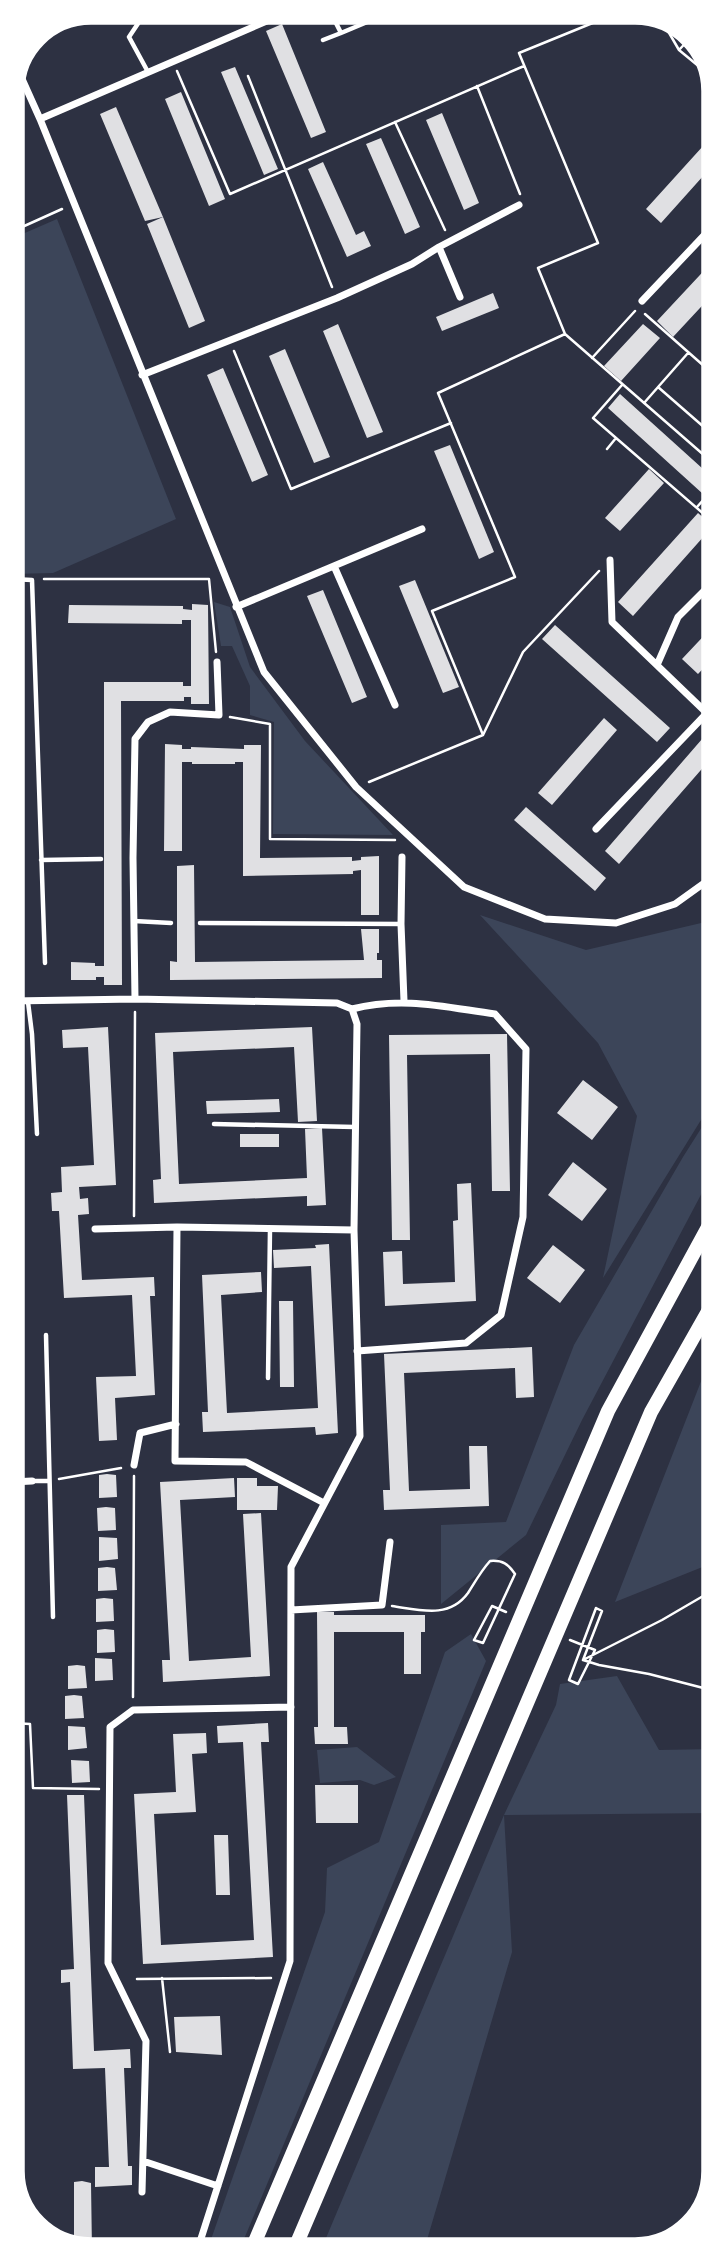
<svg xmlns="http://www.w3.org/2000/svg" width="726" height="2262" viewBox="0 0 726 2262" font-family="'Libre Baskerville',serif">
  <rect width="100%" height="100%" fill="#2d3142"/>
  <path fill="#3c4559" d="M57,219L176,519L53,573L11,574V239Z
    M214,602L230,607L250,667L305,741L393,835L273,834L274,722L250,715V686L232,646H221Z
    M480,915L586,950L714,920V1099L603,1278L637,1116L598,1043Z
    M714,1108V1170L582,1420L526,1535L441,1604V1525L506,1522L574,1345L683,1157Z
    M714,1355L715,1562L615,1602L707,1366Z
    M471,1634L486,1661L239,2251H207L325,1912L327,1868L379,1842L445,1652Z
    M617,1676L659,1750L715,1749V1813L504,1815L512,1952L424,2250H321L504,1815L556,1705L560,1684Z
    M357,1747L396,1777L374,1785L360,1780L320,1783L317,1750Z"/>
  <path fill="#e0e0e3" d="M282,24L326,132L311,138L266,31Z
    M698,47L709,64L705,67L691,55Z
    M235,67L278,169L264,175L221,72Z
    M181,92L225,199L209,206L165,99Z
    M116,107L163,217L205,321L189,328L147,224L163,217L145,221L100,114Z
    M442,113L479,203L464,210L426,120Z
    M713,135V165L661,223L646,209Z
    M381,138L420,227L405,234L366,144Z
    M323,162L356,235L364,231L371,246L347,257L308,169Z
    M713,261V294L673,337L657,321Z
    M493,293L499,308L442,331L436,317Z
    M338,324L383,432L367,438L323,331Z
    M643,324L660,338L621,381L604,366Z
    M285,349L330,457L314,463L269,356Z
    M223,368L268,475L252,482L207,375Z
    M620,394L713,478V482L703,494L608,408Z
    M450,445L494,552L479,559L434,451Z
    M649,469L664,483L620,531L605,518Z
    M698,513L713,526L633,616L618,602Z
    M415,580L459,687L443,693L399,586Z
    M323,590L367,697L352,703L307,596Z
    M192,604L208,605L209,704H191V697H184V701H121L122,985H104V977H96V980H71V962L95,963V966H104V682H183V686H191V620H182V624L68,623L69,605L183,606V609L192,610Z
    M555,625L670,728L657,742L542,639Z
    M714,625V657L698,674L682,659Z
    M604,718L617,730L552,805L538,793Z
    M709,731L714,735V755L619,864L605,851Z
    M165,744L182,745V749H191V747L244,749V745H261L260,858L352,857V861L361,860V857L379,856V915H361V870L353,871V874L243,876V762H235V764H192V762H182V851H164Z
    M526,807L606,878L595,891L514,820Z
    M194,865L195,962L364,960L361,929H379V953H377V960H382V978L170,980V961L177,962V866Z
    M108,1027L116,1185L79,1187L80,1199L88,1198L89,1214L78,1215L82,1280L154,1277L155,1296H150L155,1395L115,1398L117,1440L99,1441L96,1377L136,1376L132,1295L64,1298L59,1211H52L51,1193L62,1192L61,1167L94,1165L88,1047L63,1048L62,1030Z
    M312,1027L317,1121L298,1122L294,1047L173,1052L179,1184L307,1178L305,1129L322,1128L326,1205L307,1206V1196L154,1203L153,1180L161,1179L155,1033Z
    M507,1034L510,1191H492L490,1054L407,1055L410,1240H392L389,1035Z
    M583,1080L618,1107L592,1140L557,1113Z
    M279,1099L280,1112L207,1114L206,1101Z
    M240,1134H279V1147H240Z
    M573,1162L607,1189L582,1221L548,1195Z
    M471,1183L476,1301L385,1306L383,1252L402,1251L403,1284L455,1282L453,1221L458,1220L457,1184Z
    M329,1244L338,1433L316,1435L315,1427L203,1432L202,1412H208L202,1275L261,1272L262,1292L221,1295L227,1413L318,1408L311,1266L274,1268L273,1250L316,1248L315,1245Z
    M553,1245L585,1270L560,1303L527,1278Z
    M279,1301H293L294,1387H280Z
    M532,1347L534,1397L516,1398L515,1368L404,1373L409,1491L470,1489L469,1446H487L489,1506L384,1510L383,1490H390L384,1354Z
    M107,1474L116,1475L117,1497L99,1498V1475Z
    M234,1478L235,1497L180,1500L189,1661L251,1657L243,1514L261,1513L270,1676L163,1682L162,1660H170L160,1482Z
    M237,1478H257V1486H278L277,1510H237Z
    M106,1507L115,1508L116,1530L98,1531L97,1508Z
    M99,1537L117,1538L118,1559L99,1561Z
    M107,1567L115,1568L117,1590L98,1591V1568Z
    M104,1598L113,1599L114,1621L96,1622V1599Z
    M317,1612H334V1615H425V1632H421V1674H404V1632H334V1727H347L348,1744H315L314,1727H318Z
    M105,1629L114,1630L115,1652L97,1653V1630Z
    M95,1658L112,1659L113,1680L95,1681Z
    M77,1665L85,1666L87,1688L68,1689V1666Z
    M74,1695L82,1696L84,1718L65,1719V1696Z
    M268,1723L269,1742H261L273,1957L143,1964L134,1794L176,1792L173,1734L206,1733L207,1753L192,1754L196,1812L154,1814L161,1945L254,1940L243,1742L218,1743L217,1726Z
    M68,1726L85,1727L87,1748L68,1750Z
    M71,1760L89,1761L90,1782L72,1783Z
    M315,1785H358V1823H316Z
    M67,1795H84L94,2051L130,2049L131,2068H124L128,2166H132V2185L95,2187V2167H109L105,2068L73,2069L70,1982L61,1983V1970L74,1969Z
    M214,1835H228L230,1895H216Z
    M220,2016L222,2055L176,2052L174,2017Z
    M82,2181L91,2183L92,2251L74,2247V2182Z"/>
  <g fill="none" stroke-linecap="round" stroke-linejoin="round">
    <path stroke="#fff" stroke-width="2.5" d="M622,11L519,53L598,243L538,268L565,334L713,463
      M661,19L679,50L713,78
      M679,50L692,36
      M177,71L230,194L524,66
      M248,76L332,287
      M477,86L520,194
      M395,122L445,230
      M11,232L62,209
      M645,314L713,374
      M234,351L291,489L451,423
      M592,358L635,311
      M706,367L713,359
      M622,385L593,418L713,522
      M658,387L713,435
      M644,403L688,353
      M607,449L616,438
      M697,507L713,489
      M44,579H209L216,652
      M230,717L270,724V839L395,840
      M483,735L432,611L515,577L438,393L565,334
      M369,782L483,735L523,652L599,571
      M134,1216L135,1012
      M59,1479L121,1468
      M392,1606C420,1610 449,1619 468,1593C475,1582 481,1571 490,1561C503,1560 508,1564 515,1574L483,1643L474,1640L492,1606L506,1612
      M570,1640L595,1650L578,1684L569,1680L596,1608L602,1611L583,1660
      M583,1660L662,1620L710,1592L715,1587
      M583,1660L599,1665L649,1674L715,1691
      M133,1697L134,1476
      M13,1723L30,1724L33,1788L99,1789
      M162,1978L170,2052
      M137,1979L271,1978"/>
    <path stroke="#fff" stroke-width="4.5" d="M330,11L341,33L372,20
      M323,40L341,33
      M148,72L129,37L141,19L165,11
      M11,579L32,580L45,963
      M41,860L101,859
      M134,921L171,923
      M200,923L401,924
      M28,1002L32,1034L37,1134
      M214,1124L355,1127
      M46,1335L53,1617
      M268,1378L270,1229
      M32,1481H49"/>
    <path stroke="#fff" stroke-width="7" d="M18,70L40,119L264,672L356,787L464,887L545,919L616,923L675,904L714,876
      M40,119L290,11
      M439,247L460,297
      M642,301L713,226
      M142,375L337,298L412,264L439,247L519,205
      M610,560L612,622L714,720
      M334,566L395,705
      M236,607L422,529
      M657,665L678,617L714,581
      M596,829L706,714
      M402,857L401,924L404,1001
      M135,999L133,858L135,739L148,722L170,712L219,715L217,662
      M12,1001L135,999L337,1003L352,1009
      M352,1009C403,996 444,1007 495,1014L526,1049L523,1217L501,1315L466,1343L357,1351
      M177,1227L175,1461L246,1462L324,1503
      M95,1229L177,1227L354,1230
      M134,1465L140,1433L176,1424
      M12,1482L32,1481
      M291,1610L382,1605L390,1542
      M143,2161L218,2186
      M142,2192L146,2041L108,1963L110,1727L133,1710L291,1707
      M197,2251L290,1961L291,1567L360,1436L354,1230L357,1024L352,1009"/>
    <path stroke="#fff" stroke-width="14" d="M294,2250L651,1412L714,1301
      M251,2251L608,1411L714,1216"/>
  </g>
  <path d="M0 0H726V2262H0ZM91 23H635A68 68 0 0 1 703 91V2171A68 68 0 0 1 635 2239H91A68 68 0 0 1 23 2171V91A68 68 0 0 1 91 23Z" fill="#fff" fill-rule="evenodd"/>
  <path fill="none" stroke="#fff" stroke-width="3.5" d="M91 23H635A68 68 0 0 1 703 91V2171A68 68 0 0 1 635 2239H91A68 68 0 0 1 23 2171V91A68 68 0 0 1 91 23Z"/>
</svg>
